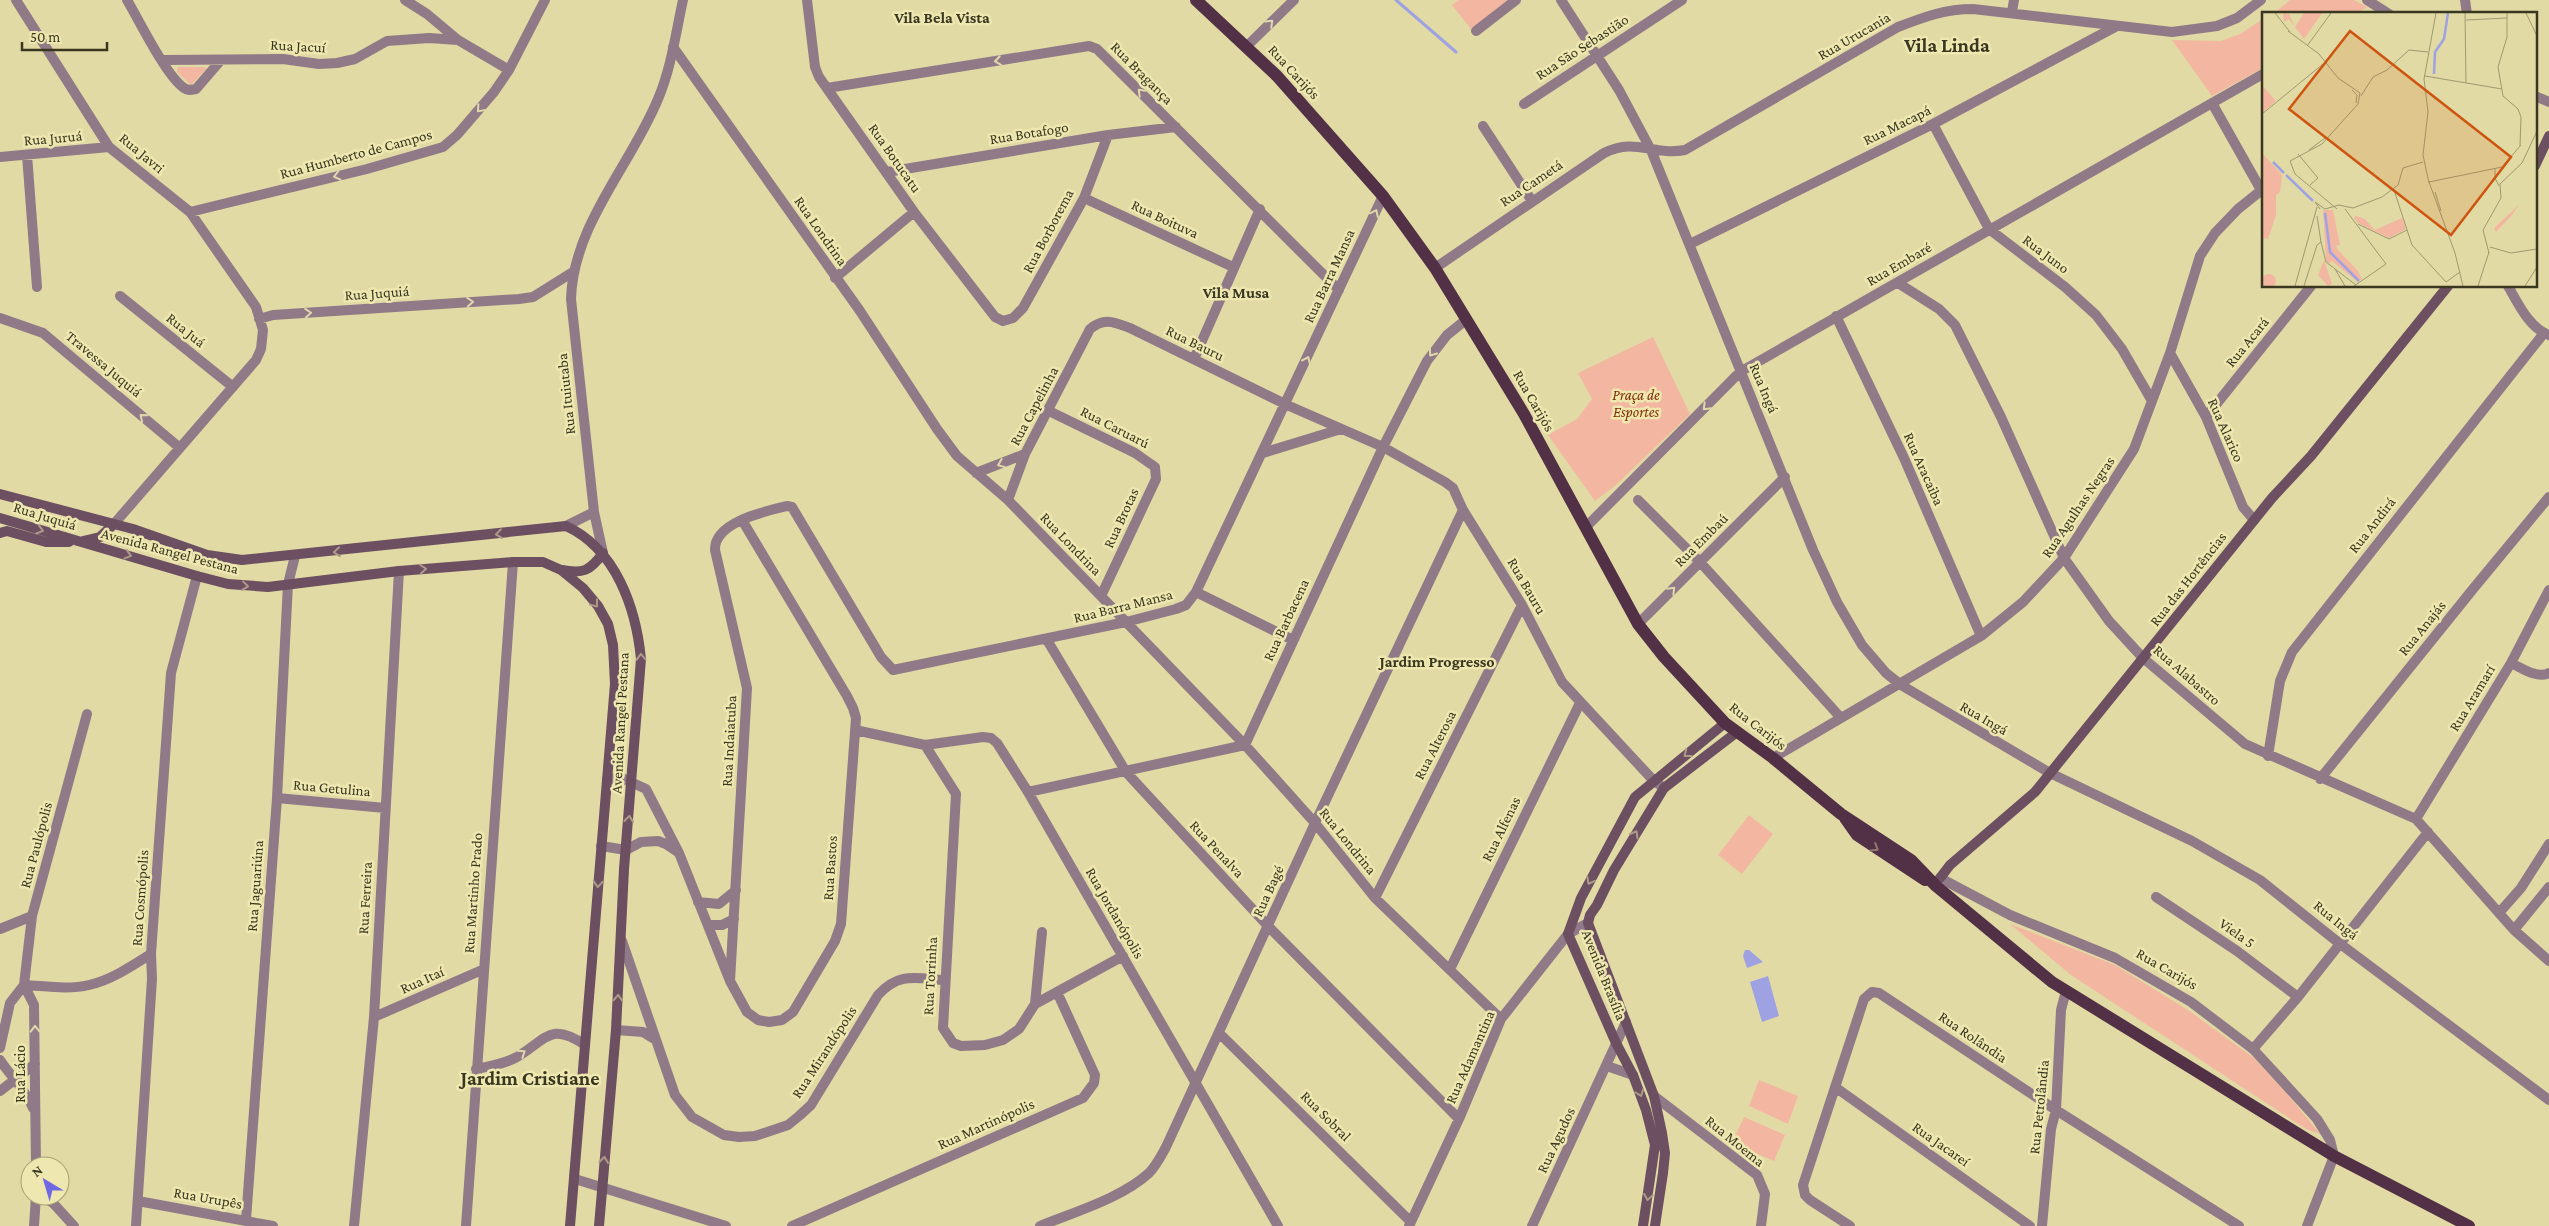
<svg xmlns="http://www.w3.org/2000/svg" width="2549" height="1226" viewBox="0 0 2549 1226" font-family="'Crimson Pro',serif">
  <rect width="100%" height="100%" fill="#e1daa4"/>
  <path fill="#f3b7a1" d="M1459,0H1510L1471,29L1452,5Z
    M2290,0H2354L2367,7L2356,14H2273Z
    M2263,19V68L2212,96L2172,40L2221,41L2240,34Z
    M178,67H205L206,69L191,85L177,72Z
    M1653,337L1690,414L1616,485L1595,501L1548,435L1577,419L1592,399L1578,373Z
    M1749,815L1773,834L1742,874L1718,855Z
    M2010,924L2115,965L2188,1010L2254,1058L2288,1095L2320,1134L2306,1129L2071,975Z
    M1759,1080L1798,1096L1788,1124L1749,1106Z
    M1744,1117L1785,1135L1774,1161L1732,1143Z"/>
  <path fill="#9ea2e3" d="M1745,950H1749L1763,962L1747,968L1743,956Z
    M1768,976L1779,1016L1762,1022L1750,982Z"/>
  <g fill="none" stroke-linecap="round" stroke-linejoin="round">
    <path stroke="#9ea2e3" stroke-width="3" d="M1396,0L1456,52"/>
    <path stroke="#907a87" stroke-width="10" d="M16,0L109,147L190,212L256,307L263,330L261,349L256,360L114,524
      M127,0C139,20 166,76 184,88C188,91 191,90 196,89L221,60
      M405,0L427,14L458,40L509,70
      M807,0L815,67L819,77L914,212L995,317L1003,321L1013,318L1023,308L1084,198L1108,135
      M1561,0L1619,90L1651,150L1813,550L1837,602L1862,645L1886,673L1901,685L2050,773L2192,841L2260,880L2339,943L2549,1100
      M2367,0L2389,14
      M2465,0L2467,14
      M2012,12L2014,0
      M1476,31L1516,0
      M1247,46L1294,0
      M673,47L860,311L937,429L957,456L1008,500L1245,745L1315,823L1375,898L1501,1019
      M163,60L283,59L319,64L337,63L355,59L387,41L429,38L458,40
      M827,88L1089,46L1097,49L1339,290
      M2535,96L2549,102
      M2212,103L2261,190
      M1524,104L1682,0
      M1933,124L1989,229L2065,287L2096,315L2122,349L2152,401
      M1483,126L1532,201
      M27,155L37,287
      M0,157L109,147
      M887,172L1108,135L1176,127
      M1084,198L1233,267
      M190,212L367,169L443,147L457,135L494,92L509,70L545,0
      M1690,244L1933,124L2115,27
      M1435,268L1604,153C1636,137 1652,156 1685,150L1898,27C1924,17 1945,9 1973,9L2172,32L2217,26L2237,18L2261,0
      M835,278L914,212
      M1898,283L1939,309L1955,325L2001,417L2064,558L2109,621L2143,658L2245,744L2416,819L2514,930L2549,961
      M120,296L233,387
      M1836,316L1904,458L1981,636
      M0,318L43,333L180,448
      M259,319L273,315L519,299L533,297L573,272
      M2170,353L2206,417L2243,507L2254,520
      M1194,359L1260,209
      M1049,411L1135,453L1155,467L1156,479L1101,596
      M2206,417L2311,286
      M1263,453L1341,429
      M976,473L1025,454
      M1008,500L1025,454L1090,329C1104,317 1114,322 1130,328L1287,405L1383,447L1445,482L1453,488L1463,510L1522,605L1562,682L1653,780L1664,788
      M1638,500L1700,562L1841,718
      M1586,527L1740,372L2263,74
      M1196,592L1293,640
      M1638,624L1785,477
      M1047,640L1126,772L1268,926L1459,1119
      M2511,663C2522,668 2537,679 2549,673
      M855,730L925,745L983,737L991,738L997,743L1028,792L1278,1226
      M925,745L956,794L943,1028L953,1043L961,1046L985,1045L1003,1040L1019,1029L1035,1004L1123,956
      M2268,756L2280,681L2292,652L2544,333
      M1773,758L1981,636L2023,602L2064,558L2134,449L2170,353L2200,256L2215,233L2238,209L2263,189
      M607,779L622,778L646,789L679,853L730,981L747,1012L758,1020L769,1022L782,1020L793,1012L835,941L841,924L856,718L853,708L847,696L742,520
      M2320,779L2473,589L2549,497
      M1028,792L1245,745L1383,447L1427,361L1447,335L1467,319
      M277,798L385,808
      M2416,819L2511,663L2549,590
      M601,846L626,850L641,842L658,841L666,844L678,852
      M2156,897L2237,951L2298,997
      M1375,898L1522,605
      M698,902L719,904L736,890
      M2499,913L2521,888L2549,844
      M708,925H722L734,919
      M0,929L32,916
      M2514,930L2549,887
      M622,941L675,1095L692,1117L724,1135L739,1137L755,1136L788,1125L799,1116L811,1105L878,995C899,972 915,978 944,980
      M1450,969L1580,703
      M730,981L747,688L715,550C714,522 766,511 787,506L792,507L881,657L893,670L1126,622L1176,609L1186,605L1196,592L1383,196
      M24,985L32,916L87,714
      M24,985L34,1005L36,1166
      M24,985C45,986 68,990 89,985C111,980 132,966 151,954
      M1035,1004L1042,932
      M374,1017L482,970
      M616,1030L643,1032L656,1040
      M1219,1033L1411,1222
      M0,1048L10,1003L24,985
      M2253,1049L2298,997L2428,832
      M0,1060C11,1077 25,1089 33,1108
      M1607,1066L1633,1075
      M476,1069C491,1066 504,1064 517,1057C546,1040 550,1021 585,1045
      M1835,1087L2030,1226
      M0,1091L35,1064
      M1654,1096L1757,1175L1765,1194L1761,1226
      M575,1179L726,1226
      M42,1196L53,1203L74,1226
      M138,1201L273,1226
      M246,1220L277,798L288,584L295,556
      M34,1226L36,1196
      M136,1226L152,979L151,954L171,673L197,576
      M354,1226L374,1017L399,571
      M466,1226L513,562
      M792,1226L1083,1098L1094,1083L1095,1075L1057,992
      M1040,1226C1074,1212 1122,1198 1149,1173C1156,1166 1161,1156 1166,1147L1315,823L1463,510
      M1409,1226L1459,1119L1501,1019L1568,934L1588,923
      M1532,1226L1626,1022
      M1850,1226L1810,1200L1805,1195L1803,1185L1864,999L1872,992L1879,993L2056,1110L2239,1226
      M2042,1226L2051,1129L2056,1110L2061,1010L2066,991
      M2307,1226L2334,1156"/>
    <path stroke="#907a87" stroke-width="10" d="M2508,286C2518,303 2529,328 2549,335
      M566,526L594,512
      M603,553L594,512L571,299C573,225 631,165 658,99C671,69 676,32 683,0
      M1937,884L1940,878L2010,915L2115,958L2191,1002L2253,1049L2317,1119L2330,1140L2334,1156"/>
    <path stroke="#6c4f61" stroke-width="10" d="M2535,166L2549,136
      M0,494L133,529L207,555L242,560L566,526C616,549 636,608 641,659L624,869L616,1030L599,1226
      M0,518L197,576L228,584L268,587L399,571L513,562H543L561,570L583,588L598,606L608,624L613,645L615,684L570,1226
      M0,533L7,531L46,542H69
      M83,541L100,537L114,524
      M562,570C583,574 590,571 603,553
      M1940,878L1950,865L2035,792L2272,498L2311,456L2448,286
      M1643,1226L1655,1145L1646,1110L1633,1075L1616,1043L1568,934L1581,898L1635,797L1725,723
      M1655,1226L1663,1173L1665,1153L1662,1133L1654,1096L1588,923L1590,915L1597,905L1614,870L1664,788L1737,732"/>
    <path stroke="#523046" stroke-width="12" d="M1196,0L1277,76L1383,196L1435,268L1524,414L1638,624L1664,657L1725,723L1773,758L1841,814L1911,860L1936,886L2052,982L2334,1156L2469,1226
      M1845,818L1857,835L1925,880"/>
  </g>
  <defs><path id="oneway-chevron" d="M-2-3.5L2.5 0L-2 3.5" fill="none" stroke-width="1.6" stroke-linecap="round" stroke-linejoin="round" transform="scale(1.25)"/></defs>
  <g stroke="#e0d7aa">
    <use href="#oneway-chevron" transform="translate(1270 23) rotate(-44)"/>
    <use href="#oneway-chevron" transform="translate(998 61) rotate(171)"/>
    <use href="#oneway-chevron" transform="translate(1141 92) rotate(-135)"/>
    <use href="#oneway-chevron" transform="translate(480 109) rotate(131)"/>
    <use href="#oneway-chevron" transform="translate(337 176) rotate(166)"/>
    <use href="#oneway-chevron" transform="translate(1375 213) rotate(-64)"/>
    <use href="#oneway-chevron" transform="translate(470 302) rotate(-4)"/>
    <use href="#oneway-chevron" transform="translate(308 313) rotate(-4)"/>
    <use href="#oneway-chevron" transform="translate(1432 353) rotate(126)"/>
    <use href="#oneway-chevron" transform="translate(1307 360) rotate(-66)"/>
    <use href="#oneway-chevron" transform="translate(1706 407) rotate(135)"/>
    <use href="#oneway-chevron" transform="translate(143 417) rotate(-140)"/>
    <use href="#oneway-chevron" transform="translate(1001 464) rotate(158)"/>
    <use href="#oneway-chevron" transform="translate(1672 590) rotate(-45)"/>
    <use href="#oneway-chevron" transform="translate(35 1029) rotate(-91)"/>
    <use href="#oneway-chevron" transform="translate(522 1053) rotate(-34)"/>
  </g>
  <g stroke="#ad9b88">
    <use href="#oneway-chevron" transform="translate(40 530) rotate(17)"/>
    <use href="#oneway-chevron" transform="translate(499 534) rotate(173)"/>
    <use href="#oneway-chevron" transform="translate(337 552) rotate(174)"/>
    <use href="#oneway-chevron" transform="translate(128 555) rotate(17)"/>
    <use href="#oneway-chevron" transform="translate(423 569) rotate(-5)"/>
    <use href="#oneway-chevron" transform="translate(245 586) rotate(7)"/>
    <use href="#oneway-chevron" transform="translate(595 604) rotate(53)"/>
    <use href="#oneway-chevron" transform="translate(641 657) rotate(-92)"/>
    <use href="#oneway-chevron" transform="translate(1687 754) rotate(142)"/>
    <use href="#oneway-chevron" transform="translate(629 819) rotate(-84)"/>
    <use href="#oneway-chevron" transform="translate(1635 834) rotate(-60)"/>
    <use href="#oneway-chevron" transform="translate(1590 881) rotate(118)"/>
    <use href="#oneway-chevron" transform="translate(598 884) rotate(94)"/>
    <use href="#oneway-chevron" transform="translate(618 998) rotate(-87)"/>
    <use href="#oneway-chevron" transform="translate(1640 1093) rotate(69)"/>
    <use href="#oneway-chevron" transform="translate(604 1160) rotate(-84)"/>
    <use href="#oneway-chevron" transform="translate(1648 1197) rotate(100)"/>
  </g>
  <use stroke="#907970" href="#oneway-chevron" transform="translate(1875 848) rotate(32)"/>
  <g text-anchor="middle" stroke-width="5" stroke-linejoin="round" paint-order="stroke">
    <g font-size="15" fill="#3a3721" stroke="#eee7b0">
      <text transform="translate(1854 36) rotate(-30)" y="5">Rua Urucania</text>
      <text transform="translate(298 46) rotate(3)" y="5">Rua Jacuí</text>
      <text transform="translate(1582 47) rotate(-33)" y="5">Rua São Sebastião</text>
      <text transform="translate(1294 72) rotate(47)" y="5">Rua Carijós</text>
      <text transform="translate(1142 73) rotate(45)" y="5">Rua Bragança</text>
      <text transform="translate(1897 125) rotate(-26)" y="5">Rua Macapá</text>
      <text transform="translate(1029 133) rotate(-9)" y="5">Rua Botafogo</text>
      <text transform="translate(53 138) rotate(-5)" y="5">Rua Juruá</text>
      <text transform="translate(142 153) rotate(40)" y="5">Rua Javri</text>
      <text transform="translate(356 154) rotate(-15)" y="5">Rua Humberto de Campos</text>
      <text transform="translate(895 158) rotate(55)" y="5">Rua Botucatu</text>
      <text transform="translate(1531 183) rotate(-34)" y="5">Rua Cametá</text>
      <text transform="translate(1165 219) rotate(25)" y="5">Rua Boituva</text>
      <text transform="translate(821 231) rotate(55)" y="5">Rua Londrina</text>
      <text transform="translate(1048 231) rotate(-62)" y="5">Rua Borborema</text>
      <text transform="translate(2046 254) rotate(37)" y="5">Rua Juno</text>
      <text transform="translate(1899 264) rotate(-30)" y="5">Rua Embaré</text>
      <text transform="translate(1329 276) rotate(-65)" y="5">Rua Barra Mansa</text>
      <text transform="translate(377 293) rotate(-4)" y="5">Rua Juquiá</text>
      <text transform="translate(186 330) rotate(39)" y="5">Rua Juá</text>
      <text transform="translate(2247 342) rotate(-51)" y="5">Rua Acará</text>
      <text transform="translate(1195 343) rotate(26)" y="5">Rua Bauru</text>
      <text transform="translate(104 364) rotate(40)" y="5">Travessa Juquiá</text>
      <text transform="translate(1764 388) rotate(67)" y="5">Rua Ingá</text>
      <text transform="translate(566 394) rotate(-96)" y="5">Rua Ituiutaba</text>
      <text transform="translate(1534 401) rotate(60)" y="5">Rua Carijós</text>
      <text transform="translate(1034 406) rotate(-62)" y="5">Rua Capelinha</text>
      <text transform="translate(1115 427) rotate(27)" y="5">Rua Caruarú</text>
      <text transform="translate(2226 430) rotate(66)" y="5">Rua Alarico</text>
      <text transform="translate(1924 469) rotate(66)" y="5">Rua Aracaiba</text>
      <text transform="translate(2078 507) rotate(-56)" y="5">Rua Agulhas Negras</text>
      <text transform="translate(45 516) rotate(17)" y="5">Rua Juquiá</text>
      <text transform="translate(1121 518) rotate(-65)" y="5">Rua Brotas</text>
      <text transform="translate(2372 525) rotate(-52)" y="5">Rua Andirá</text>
      <text transform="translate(1701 540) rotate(-45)" y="5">Rua Embaú</text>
      <text transform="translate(1071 544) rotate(46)" y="5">Rua Londrina</text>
      <text transform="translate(170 551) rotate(15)" y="5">Avenida Rangel Pestana</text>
      <text transform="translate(2188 579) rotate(-52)" y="5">Rua das Hortências</text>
      <text transform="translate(1527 586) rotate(60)" y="5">Rua Bauru</text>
      <text transform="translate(1123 606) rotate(-14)" y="5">Rua Barra Mansa</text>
      <text transform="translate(1286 620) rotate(-65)" y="5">Rua Barbacena</text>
      <text transform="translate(2422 628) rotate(-51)" y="5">Rua Anajás</text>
      <text transform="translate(2187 675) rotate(41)" y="5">Rua Alabastro</text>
      <text transform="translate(2472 698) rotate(-59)" y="5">Rua Aramarí</text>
      <text transform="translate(1984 718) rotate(30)" y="5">Rua Ingá</text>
      <text transform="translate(620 723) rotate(-87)" y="5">Avenida Rangel Pestana</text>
      <text transform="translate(1758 726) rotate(38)" y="5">Rua Carijós</text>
      <text transform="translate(729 741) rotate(-87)" y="5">Rua Indaiatuba</text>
      <text transform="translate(1435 745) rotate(-63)" y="5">Rua Alterosa</text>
      <text transform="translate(332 788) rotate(5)" y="5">Rua Getulina</text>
      <text transform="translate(1501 829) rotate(-64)" y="5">Rua Alfenas</text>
      <text transform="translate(1348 841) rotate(51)" y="5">Rua Londrina</text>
      <text transform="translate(36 845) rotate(-75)" y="5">Rua Paulópolis</text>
      <text transform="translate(1217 849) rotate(47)" y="5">Rua Penalva</text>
      <text transform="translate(830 868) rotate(-86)" y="5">Rua Bastos</text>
      <text transform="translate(255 886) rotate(-86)" y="5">Rua Jaguariúna</text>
      <text transform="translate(1268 891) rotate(-65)" y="5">Rua Bagé</text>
      <text transform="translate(473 893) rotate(-86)" y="5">Rua Martinho Prado</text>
      <text transform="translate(140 898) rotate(-86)" y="5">Rua Cosmópolis</text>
      <text transform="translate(365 898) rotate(-87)" y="5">Rua Ferreira</text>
      <text transform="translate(1115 913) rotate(60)" y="5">Rua Jordanópolis</text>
      <text transform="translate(2336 920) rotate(39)" y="5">Rua Ingá</text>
      <text transform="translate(2237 933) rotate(35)" y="5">Viela 5</text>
      <text transform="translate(2167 969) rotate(30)" y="5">Rua Carijós</text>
      <text transform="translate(1604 975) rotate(68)" y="5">Avenida Brasília</text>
      <text transform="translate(930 976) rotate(-87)" y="5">Rua Torrinha</text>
      <text transform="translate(422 980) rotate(-24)" y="5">Rua Itaí</text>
      <text transform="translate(1973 1037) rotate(34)" y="5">Rua Rolândia</text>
      <text transform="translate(824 1052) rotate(-57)" y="5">Rua Mirandópolis</text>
      <text transform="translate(1470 1057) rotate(-66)" y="5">Rua Adamantina</text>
      <text transform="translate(20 1074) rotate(-90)" y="5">Rua Lácio</text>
      <text transform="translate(2039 1107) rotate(-84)" y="5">Rua Petrolândia</text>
      <text transform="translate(1326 1116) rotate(45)" y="5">Rua Sobral</text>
      <text transform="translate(986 1124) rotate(-24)" y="5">Rua Martinópolis</text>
      <text transform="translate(1556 1140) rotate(-65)" y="5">Rua Agudos</text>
      <text transform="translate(1735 1141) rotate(39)" y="5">Rua Moema</text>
      <text transform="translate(1941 1144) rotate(35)" y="5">Rua Jacareí</text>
      <text transform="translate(208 1198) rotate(10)" y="5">Rua Urupês</text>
    </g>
    <g font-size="15" font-style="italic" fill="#802d04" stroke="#eee7b0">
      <text x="1636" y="400">Praça de<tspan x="1636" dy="17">Esportes</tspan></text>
    </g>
    <g font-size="16" font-weight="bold" fill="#3a3721" stroke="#eee7b0">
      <text x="942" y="23">Vila Bela Vista</text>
      <text x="1236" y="298">Vila Musa</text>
      <text x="1437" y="667">Jardim Progresso</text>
    </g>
    <g font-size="20" font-weight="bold" fill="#3a3721" stroke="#eee7b0">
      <text x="1947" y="52">Vila Linda</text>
      <text x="530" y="1085">Jardim Cristiane</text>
    </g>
  </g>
  <g transform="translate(2262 12)">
    <rect width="275" height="275" fill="#e1daa4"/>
    <path d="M21,1L27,2L33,15L42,1H60L42,27L27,7L22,10ZM0,73L14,89L0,101ZM0,141L20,163L18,180L14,183V203L6,227L2,226L0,231ZM257,193L250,203L234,220L232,216ZM61,198H71L78,233L74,234L76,238L96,259L100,267L96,270L70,249L67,252L64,248ZM94,204L103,207L113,218L140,206L144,217L127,226L96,211L92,206ZM62,248L70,272L66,274L56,263ZM0 269a7 7 0 1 1 14 0a7 7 0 1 1-14 0Z" fill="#f3b7a1"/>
    <path fill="none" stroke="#9ea2e3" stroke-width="2.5" d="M172,62L173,40L182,27L186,1M11,150L22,161M24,163L51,189M63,201L68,240L97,269"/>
    <path fill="none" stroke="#9e9970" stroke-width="1" d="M13,1L28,20M203,1L204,71M245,1V25L236,55L241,84L256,97L259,105L258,134M264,1L275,24M204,8L245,6M26,19L57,42L76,66L98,81L96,92L60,132L28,149L33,162L75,197M45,34L69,1M163,64L240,77M90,78L95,83L94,91M99,84L111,65L125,58L147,38L166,40M0,102L61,52M47,138L63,126M36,142L56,166L48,173M233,157V166L237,174M167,170L193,241L201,274M167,170L240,155L259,133M167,171L161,143L166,100L162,67L174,1M238,172L260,151L275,119M132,178L150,233L184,270L198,260M173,180L179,199M58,197L53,190L63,197L77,193L91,196L120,185L136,173L141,156L161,150M83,197L124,252L92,274M96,212L127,227L145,218M59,230L64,250L94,273M228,235L249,241L275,237M227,241L221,218L239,186L238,172M73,257L83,274M33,274L55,195M42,274L55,233L59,230L55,204M216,274L227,240M263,274L275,255"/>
    <path fill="#ce540f" fill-opacity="0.15" stroke="#ce540f" stroke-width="2.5" d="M88,19L249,145L189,223L27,97Z"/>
    <rect width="275" height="275" fill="none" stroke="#3a3721" stroke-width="2.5"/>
  </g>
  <g transform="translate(45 1181) rotate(322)"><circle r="24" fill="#eee7b0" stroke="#a6a177"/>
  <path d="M0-4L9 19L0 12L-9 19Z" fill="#6e69e3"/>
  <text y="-8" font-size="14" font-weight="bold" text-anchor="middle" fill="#3a3721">N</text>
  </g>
  <path d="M22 42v8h85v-8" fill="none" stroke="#3a3721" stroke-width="2.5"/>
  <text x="30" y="42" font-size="15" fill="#3a3721" stroke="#eee7b0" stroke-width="4" paint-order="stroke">50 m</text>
</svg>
